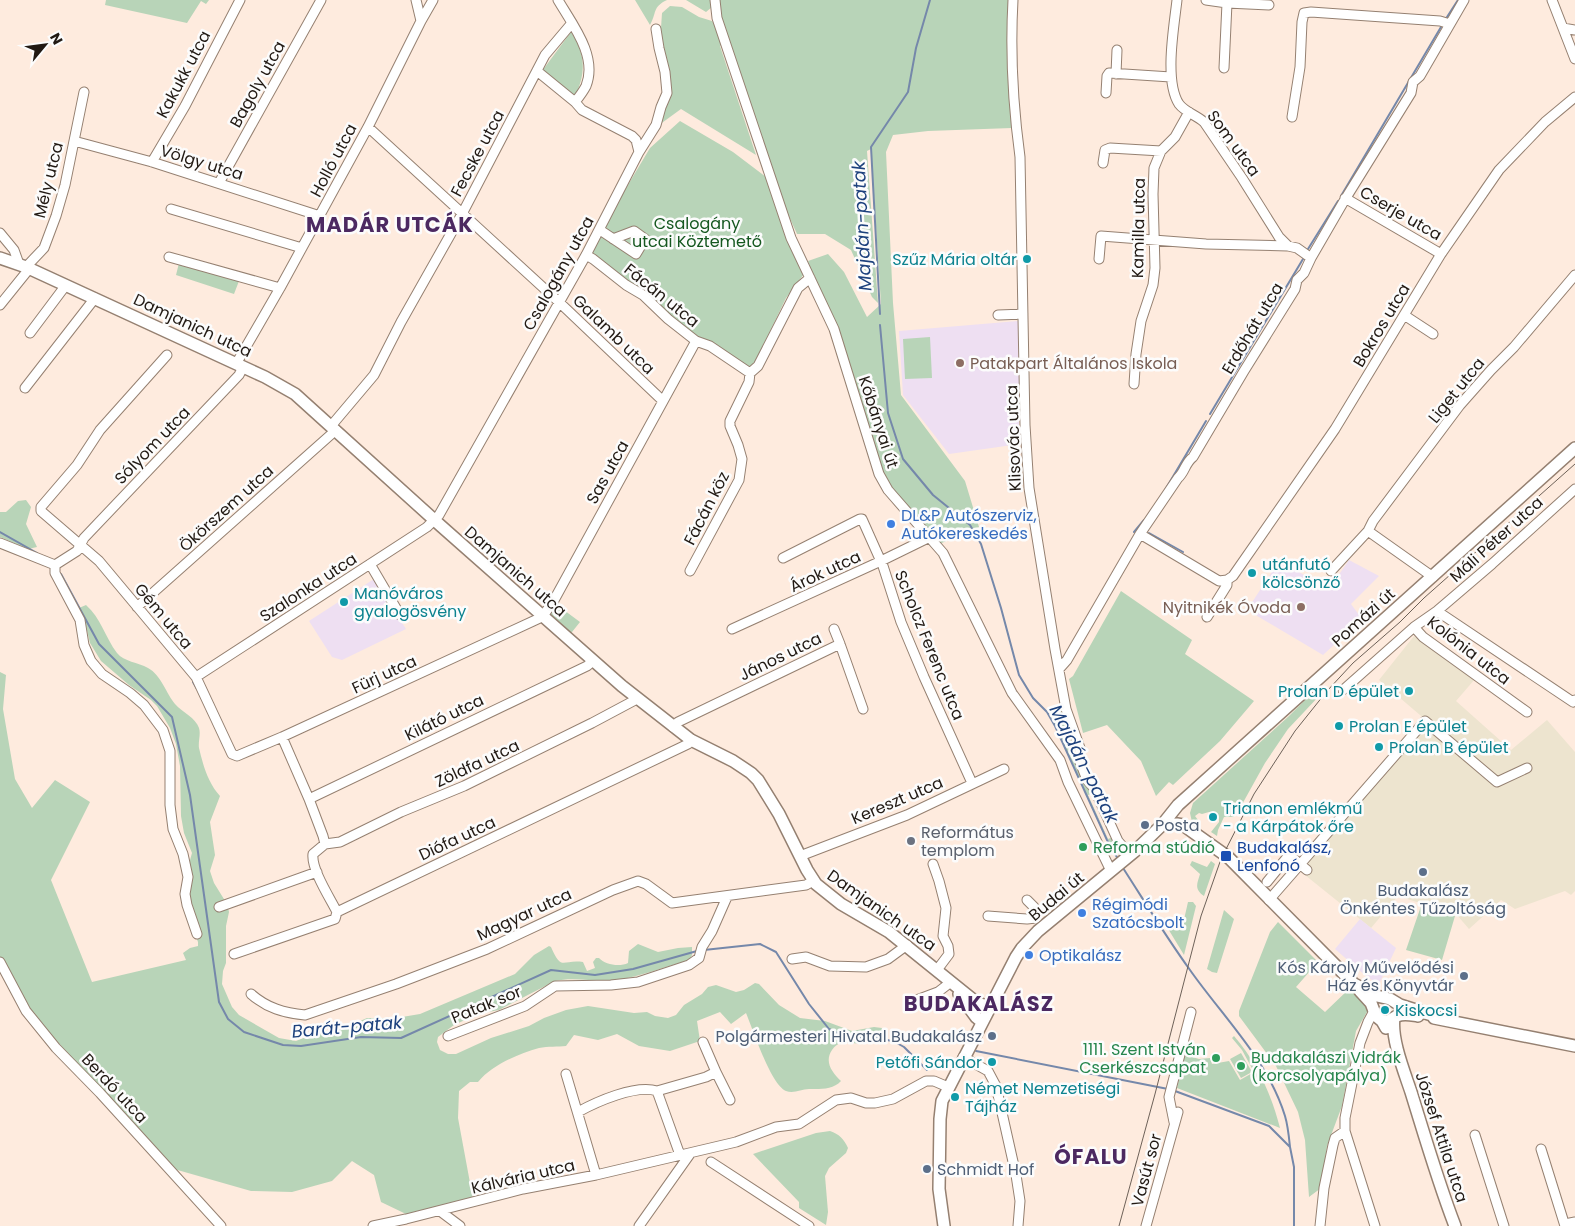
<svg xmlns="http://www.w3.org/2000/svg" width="1575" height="1226" viewBox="0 0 1575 1226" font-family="Poppins,sans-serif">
  <rect width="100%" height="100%" fill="#feebde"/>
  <path fill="#ede4cf" d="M1414,636L1475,679L1456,701L1511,750L1547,720L1575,752V891L1571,895L1565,891L1515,909L1501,900L1469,929L1457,915L1398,896L1371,928L1300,871L1427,721L1379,680Z"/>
  <path fill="#eedff2" d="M1019,321V444L949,454L903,395L899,331Z
    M1349,560L1379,576L1351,604L1362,619L1323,655L1247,610L1279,561L1329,589Z
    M374,579L406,629L342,660L332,657L309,621Z
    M1360,919L1396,948L1379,984L1367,977L1335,949Z"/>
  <path fill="#b8d4b8" d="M106,0H209L206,4L201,1L187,23L105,5Z
    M635,0H667C652,7 657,13 650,25Z
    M686,0H711L712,7L706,12Z
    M718,0H1009L1008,82L1012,128L928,131L893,135L886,152L893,303L901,395L965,481L979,527L937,545L888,490L808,261L828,254L844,272L867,317L881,304L871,149L867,151L878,303L872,297L851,250L825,234H797L778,192L717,18Z
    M670,6L682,7L699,17L712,21L717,29L723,44L720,46L756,155L681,109L659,125L672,90L663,49L661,28L662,13Z
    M571,32C586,55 586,72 575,97L542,71Z
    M680,121L733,152L766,177L779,217L804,274L786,298L750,373L710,346L586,255L650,148Z
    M179,263L239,281L234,294L176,275Z
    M930,337L932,378L905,379L903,339Z
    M26,500L31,507L26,524L37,547L28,549L0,537V512H6L18,501Z
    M1121,591L1192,640L1185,654L1254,701L1220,741L1173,785L1169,782L1156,796L1141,761L1107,725L1083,733L1069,679L1073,676Z
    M553,602L580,622L568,637L542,617Z
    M86,605C101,618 105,637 117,653C124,662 138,662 148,668C161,675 166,693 175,704C182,712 196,718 199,728C201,734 198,742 199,748C203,765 208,783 220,796L210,822L215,855L210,871L214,883L227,904L229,912L226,926V963L223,971L222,984L232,1007L239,1015L279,1038L296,1041L316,1033L326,1032L344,1028L367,1018H396L420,1014L515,974L534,955L549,946L551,947C562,972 562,959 583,962L587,971L595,968L593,962L596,958H599C605,965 620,967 628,963L629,951L638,944L658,952L678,948L692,947V955L689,960C665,967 641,976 617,980C597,983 575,976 555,981L499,1010L478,1014L454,1025L438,1037L437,1042L440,1050L448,1054H456L491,1038L529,1026L544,1018L566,1010L588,1006L634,1013L647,1012L655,1016L668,1018L676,1015L684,1005L702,994L708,987L716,985L736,992L744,990L755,983L759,984L779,1005L800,1018L825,1021L852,1031L874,1027L882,1028C887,1051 854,1041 841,1043C837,1044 835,1046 832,1050C824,1062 832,1072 841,1081C833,1090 820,1089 809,1089C801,1089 794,1094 786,1091C771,1085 753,1030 746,1013L731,1024L720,1012L697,1021L700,1041L670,1051L639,1046L617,1034L598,1040L574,1035L566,1046C558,1047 548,1046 539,1048C518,1054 492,1065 478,1082H470L459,1091L458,1118L473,1199L406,1214L381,1202L374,1175L352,1161L332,1181L292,1192L251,1191L174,1169L33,1015L0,962V672L6,675L3,709L15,779L32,808L55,780L90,802L51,880L92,982L186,960L183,953L190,948L198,946V942L180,896L192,853L184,833L181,816L180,766L176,744L170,728L157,706L151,700L129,685L101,661L90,643L84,618L79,608Z
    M1317,688L1321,694L1288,729L1265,763L1240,808L1233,817H1224L1218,830L1217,836L1211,832L1219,822V817L1217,813L1209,812L1202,814L1199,813L1195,816L1198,820L1194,823L1192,822L1190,813L1193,803L1289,716Z
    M1060,705L1067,722L1065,723L1073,748H1076L1093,793L1088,795L1108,839L1113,837L1116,842L1113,844L1118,851L1121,850L1122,852L1117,855L1108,840L1050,715Z
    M1192,861L1207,867L1211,861L1215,864L1204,896C1194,889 1197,884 1200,874L1190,865Z
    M1188,902H1193L1196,906L1184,955L1167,927L1177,923L1183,924Z
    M1421,906L1455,916L1442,960L1406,950Z
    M1224,910L1234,919L1217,973L1212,972L1207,969Z
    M1278,922L1318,962L1296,987L1325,1012L1349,989L1367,1005V1012L1356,1031L1342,1106L1327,1146L1321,1188L1309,1197L1305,1140L1298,1112L1276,1066L1239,1016V1011L1270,932Z
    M1234,1036C1257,1063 1271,1093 1280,1128L1177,1088L1187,1044L1192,1046L1189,1056L1199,1059L1210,1058L1212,1064L1229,1061L1240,1080L1254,1072L1242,1050L1232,1038Z
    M1241,1053L1252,1072L1241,1078L1230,1059Z
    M830,1131C839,1134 844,1139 848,1148L846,1153L829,1168L825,1176L828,1212L826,1225L799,1208V1202L753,1154L816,1133Z"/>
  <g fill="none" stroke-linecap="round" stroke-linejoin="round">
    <path stroke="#7588aa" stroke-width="2" d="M1447,17L1458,0
      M1341,196L1441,27
      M1308,249L1338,201
      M880,314L871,147L908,92L916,48L930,0
      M880,325L888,413L903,459L933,495L970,525L981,544L1001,608L1019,675L1033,698L1047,712L1055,726L1107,840L1118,859
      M1210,414L1303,259
      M1165,490L1206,421
      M0,532L37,553
      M1134,532L1144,520
      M1149,533L1183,552
      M61,574L99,644L172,717L190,795L219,1002L228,1019L244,1032L283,1045L301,1046L361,1037L401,1038L551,970L595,975L633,969L697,951
      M193,682L197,689
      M1123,868C1145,902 1166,937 1190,970C1223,1017 1268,1060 1285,1116C1288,1126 1289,1137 1290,1147
      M704,950L760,944L776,952L809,1004L829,1029L850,1039L876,1037L895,1042L904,1047L927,1070
      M976,1051L1168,1089
      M1175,1091L1269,1126L1290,1147L1294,1167V1226"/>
    <defs>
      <path id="minor" d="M416,0L421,21
        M558,0C572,24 598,56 586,86C583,92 579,97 575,102
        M715,0L717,18L791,238L834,329L879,474L888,490L943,553L1012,693L1060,760L1068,782L1111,871
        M1013,0C1010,53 1013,105 1020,157L1025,425L1029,488L1055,649L1066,709L1080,748L1079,759L1087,780L1094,788L1118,841L1130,855
        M1177,0C1174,27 1164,81 1179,104C1185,112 1196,115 1204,122L1242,178L1279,237L1288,246L1297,248L1311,258
        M1206,0L1227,3L1269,5
        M1552,0L1575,59
        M1563,28L1575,30
        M1224,68L1227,3
        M537,71L575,102L582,110L632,136L636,140L639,152
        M1116,74L1117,50
        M1106,93L1107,76L1109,73L1171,77
        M1292,117L1300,67L1302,22L1304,13L1311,12L1440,21L1450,24
        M368,127L560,303L663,401
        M74,141L152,162L320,216
        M152,162L185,106L240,0
        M1103,163L1105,150L1110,148L1161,151
        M219,183L321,0
        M1345,198L1441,254
        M171,209L302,248
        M600,230L636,254L645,239L634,231L613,239
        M0,233L14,250L19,264
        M586,255L593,259L626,285L643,295L668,319L696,341L710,346L750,373L758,366L798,288L810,278
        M169,257L280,288
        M1099,259L1101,236L1206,244L1288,246
        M26,267L44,248L56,216L65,185L84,92
        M0,305L29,269
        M998,315L1023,314
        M1404,315L1433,334
        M30,333L66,285
        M167,355L100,430L77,465L41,507V511L99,561L196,677L232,754L237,756L282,737L542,617L553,602L696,341
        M236,364L280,288L368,127L421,21L433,0
        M1134,384L1136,354L1141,321L1153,285L1155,268L1153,194L1154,168L1161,151L1175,137L1189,112
        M25,388L95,298
        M331,426L374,375L401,322L462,214L545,55L572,23
        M1368,531L1433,577
        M1140,534L1219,581L1227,580L1233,576L1335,429L1441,254L1499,170L1545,122L1575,97
        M0,543L55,565
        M783,558L860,519H862L883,566L901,622L924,677L972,783
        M370,564L400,615
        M55,565V573L80,620L84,645L91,661L102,674L130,693L144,705L163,730L170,751V805L173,829L183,854L188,877L185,894L187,905L197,934
        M55,565L77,551L84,538L239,375L243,367
        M690,571L739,480L742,459L738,445L730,426V421L749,382L750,373
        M1331,571L1368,531L1373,521L1460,405L1491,370L1514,347L1575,275
        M137,607L336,430
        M1437,611L1573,702L1575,700
        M1207,617L1227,585V580
        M1414,627L1423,637L1527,712
        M732,629L881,561L930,537
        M834,629L840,644
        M1059,669L1067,660L1140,534L1178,478C1185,472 1185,463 1193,457L1244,371L1295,289L1297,280L1304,273L1311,258L1344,201L1411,93L1413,82L1420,76L1464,0
        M196,677L427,527L439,515L586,255L639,152L656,125L661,107L667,93L665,72L659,48L656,29
        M1343,690L1414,627L1437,611L1492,564L1575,489
        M673,727L678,722L840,644L863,709
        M282,737L309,799L323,836L325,844
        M309,799L587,666L593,661
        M800,856L907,815L1004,769
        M933,864L939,881L946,908L943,936L948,946L949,954L937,970
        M1267,882L1289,855L1307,870
        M1027,900L1034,907L1036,918
        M1269,900L1425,721L1497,782L1527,768
        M219,907L317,872
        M337,912C330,898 311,869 313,854L325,844L340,842L401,812L464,786L592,723L637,699
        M988,916L1027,919L1036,918
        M234,954L335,919L337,912L688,744L691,740
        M792,959L806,957L830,966L866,967L888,959L907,945
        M0,962L26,1011L56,1048L100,1093L221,1226
        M251,994C267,1008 284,1013 305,1015L396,984L487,949L613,890L638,881L646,884L672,903L806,885L813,881
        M914,1001L938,992L951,982
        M1374,1011L1368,1022L1360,1043L1345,1118V1131L1375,1226
        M448,1036L525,1006L555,986L611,985L638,982L689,965L699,958L702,947L712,931L727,897
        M963,1057L988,1071L996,1086L1016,1175L1020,1201L1018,1226
        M716,1072L730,1100
        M566,1074L596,1175
        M657,1091L680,1155
        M578,1112C596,1102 636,1084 657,1091L706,1077L716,1072L703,1042
        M1174,1122L1169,1097L1191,1012
        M1475,1135L1504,1226
        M1541,1149L1565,1226
        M711,1162L809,1226
        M440,1211L460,1226
        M1565,1224L1575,1222
        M373,1226L406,1219L523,1189L596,1175L736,1142L776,1127L799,1124L836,1100L851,1098L866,1103H875L893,1099L926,1081H934L948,1087
        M639,1226L690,1154
        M1146,1226L1178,1112
        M1320,1226L1324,1188L1333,1145L1335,1138L1345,1131"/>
      <path id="major" d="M0,258L26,267L265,377L295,394L441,526L622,686L691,740L733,761L751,773L758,780L779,814L807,870L816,884L841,904L889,932L977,1003L990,1007
        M1162,825L1177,824L1183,825L1228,857L1354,984L1377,996L1390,999L1400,1005L1441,1018
        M1360,991L1371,1003L1376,1016L1382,1021L1386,1028
        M959,994L976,1017L982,1022
        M1394,1018C1391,1039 1404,1071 1411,1092C1425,1137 1438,1182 1455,1226
        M1434,1018L1575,1046
        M1382,1021C1390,1022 1391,1019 1397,1016C1404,1013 1411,1015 1418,1016
        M944,1226L939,1189L940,1119L942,1101L1016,957L1022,948L1038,931L1135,851L1162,825L1178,805L1575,448"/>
    </defs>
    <use href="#minor" stroke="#958071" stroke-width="11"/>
    <use href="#major" stroke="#958071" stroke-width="14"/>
    <use href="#minor" stroke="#fff" stroke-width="9"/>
    <use href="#major" stroke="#fff" stroke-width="11"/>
    <path stroke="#6d6158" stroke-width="1" d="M1119,1226L1155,1094L1201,916L1221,859L1254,794L1295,731L1327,691L1353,663L1400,622L1424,598L1575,464"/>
  </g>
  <g fill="#0f9aa8" stroke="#fcfcfc" stroke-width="2">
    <circle cx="1027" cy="259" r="5"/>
    <circle cx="1252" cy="573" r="5"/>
    <circle cx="344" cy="602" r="5"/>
    <circle cx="1409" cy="691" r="5"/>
    <circle cx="1339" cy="726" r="5"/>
    <circle cx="1379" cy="747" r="5"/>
    <circle cx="1213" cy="817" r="5"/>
    <circle cx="1385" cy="1010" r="5"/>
    <circle cx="992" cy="1062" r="5"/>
    <circle cx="955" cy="1097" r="5"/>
  </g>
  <g fill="#8d6e63" stroke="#fcfcfc" stroke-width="2">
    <circle cx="960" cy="363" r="5"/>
    <circle cx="1301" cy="607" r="5"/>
  </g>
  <g fill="#3f7fe0" stroke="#fcfcfc" stroke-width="2">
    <circle cx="891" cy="524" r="5"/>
    <circle cx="1082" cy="913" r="5"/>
    <circle cx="1029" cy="955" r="5"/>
  </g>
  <g fill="#5c6f8a" stroke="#fcfcfc" stroke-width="2">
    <circle cx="1145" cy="825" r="5"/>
    <circle cx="1423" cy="872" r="5"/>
    <circle cx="1464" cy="976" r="5"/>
    <circle cx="992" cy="1036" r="5"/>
    <circle cx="927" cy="1169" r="5"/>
  </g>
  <circle fill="#6b7280" stroke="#fcfcfc" stroke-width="2" cx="911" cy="841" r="5"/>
  <g fill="#2e9e5b" stroke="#fcfcfc" stroke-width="2">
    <circle cx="1083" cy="847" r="5"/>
    <circle cx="1216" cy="1058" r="5"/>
    <circle cx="1241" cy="1066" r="5"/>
  </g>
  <rect fill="#1a4fb4" stroke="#fcfcfc" stroke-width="2" x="1220" y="850" width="12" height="12" rx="2.5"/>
  <g text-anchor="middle" stroke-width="5" stroke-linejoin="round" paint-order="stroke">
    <g font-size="16" fill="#211913" stroke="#fcfcfc">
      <text transform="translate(183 74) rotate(-62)" y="6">Kakukk utca</text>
      <text transform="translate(257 84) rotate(-61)" y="6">Bagoly utca</text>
      <text transform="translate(1234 143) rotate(54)" y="6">Som utca</text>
      <text transform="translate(477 153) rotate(-62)" y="6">Fecske utca</text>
      <text transform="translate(333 160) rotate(-62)" y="6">Holló utca</text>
      <text transform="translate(202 162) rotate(17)" y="6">Völgy utca</text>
      <text transform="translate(48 180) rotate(-76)" y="6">Mély utca</text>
      <text transform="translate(1401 213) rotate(30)" y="6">Cserje utca</text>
      <text transform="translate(1138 228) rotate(-89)" y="6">Kamilla utca</text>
      <text transform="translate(558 273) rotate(-61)" y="6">Csalogány utca</text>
      <text transform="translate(662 295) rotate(39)" y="6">Fácán utca</text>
      <text transform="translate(193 325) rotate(25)" y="6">Damjanich utca</text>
      <text transform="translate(1381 325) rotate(-59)" y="6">Bokros utca</text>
      <text transform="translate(1252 328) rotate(-59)" y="6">Erdőhát utca</text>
      <text transform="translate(614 334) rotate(44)" y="6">Galamb utca</text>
      <text transform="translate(1456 390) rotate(-51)" y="6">Liget utca</text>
      <text transform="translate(879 422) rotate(72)" y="6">Kőbányai út</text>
      <text transform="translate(1013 438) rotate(-92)" y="6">Klisovác utca</text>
      <text transform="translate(152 445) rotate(-46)" y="6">Sólyom utca</text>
      <text transform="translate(607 472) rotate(-61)" y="6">Sas utca</text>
      <text transform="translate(226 508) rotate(-42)" y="6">Ökörszem utca</text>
      <text transform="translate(706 508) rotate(-63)" y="6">Fácán köz</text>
      <text transform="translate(1496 539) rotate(-42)" y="6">Máli Péter utca</text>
      <text transform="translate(516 571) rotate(41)" y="6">Damjanich utca</text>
      <text transform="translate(825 571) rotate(-25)" y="6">Árok utca</text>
      <text transform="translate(308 587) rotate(-33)" y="6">Szalonka utca</text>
      <text transform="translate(164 616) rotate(50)" y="6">Gém utca</text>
      <text transform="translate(1363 617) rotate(-42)" y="6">Pomázi út</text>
      <text transform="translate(930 645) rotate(68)" y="6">Scholcz Ferenc utca</text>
      <text transform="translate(1469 650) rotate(38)" y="6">Kolónia utca</text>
      <text transform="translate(780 656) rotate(-26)" y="6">János utca</text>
      <text transform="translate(384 674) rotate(-25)" y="6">Fürj utca</text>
      <text transform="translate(444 717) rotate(-26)" y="6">Kilátó utca</text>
      <text transform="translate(477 763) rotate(-25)" y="6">Zöldfa utca</text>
      <text transform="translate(897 800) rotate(-23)" y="6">Kereszt utca</text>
      <text transform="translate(457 838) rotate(-25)" y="6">Diófa utca</text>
      <text transform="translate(1056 896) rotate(-40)" y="6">Budai út</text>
      <text transform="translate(882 910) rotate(35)" y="6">Damjanich utca</text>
      <text transform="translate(524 914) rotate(-25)" y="6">Magyar utca</text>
      <text transform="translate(486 1004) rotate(-22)" y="6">Patak sor</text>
      <text transform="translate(115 1088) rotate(47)" y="6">Berdó utca</text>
      <text transform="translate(1442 1137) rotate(72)" y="6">József Attila utca</text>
      <text transform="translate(1146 1170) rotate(-75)" y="6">Vasút sor</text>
      <text transform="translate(523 1176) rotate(-13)" y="6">Kálvária utca</text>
    </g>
    <g font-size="16" fill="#165820" stroke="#fcfcfc">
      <text x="697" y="229">Csalogány<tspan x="697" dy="18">utcai Köztemető</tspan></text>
    </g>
    <g font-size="16" fill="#0d838f" stroke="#fcfcfc" text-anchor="start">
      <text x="1017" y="265" text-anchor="end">Szűz Mária oltár</text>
      <text x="1262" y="570">utánfutó<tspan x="1262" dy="18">kölcsönző</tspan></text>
      <text x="354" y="599">Manóváros<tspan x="354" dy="18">gyalogösvény</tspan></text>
      <text x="1399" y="697" text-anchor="end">Prolan D épület</text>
      <text x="1349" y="732">Prolan E épület</text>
      <text x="1389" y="753">Prolan B épület</text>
      <text x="1223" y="814">Trianon emlékmű<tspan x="1223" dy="18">- a Kárpátok őre</tspan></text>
      <text x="1395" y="1016">Kiskocsi</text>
      <text x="982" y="1068" text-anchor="end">Petőfi Sándor</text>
      <text x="965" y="1094">Német Nemzetiségi<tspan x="965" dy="18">Tájház</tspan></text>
    </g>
    <g font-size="16" fill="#785e54" stroke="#fcfcfc" text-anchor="start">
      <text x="970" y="369">Patakpart Általános Iskola</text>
      <text x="1291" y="613" text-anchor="end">Nyitnikék Óvoda</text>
    </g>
    <g font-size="16" fill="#366cbe" stroke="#fcfcfc" text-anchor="start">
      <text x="901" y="521">DL&amp;P Autószerviz,<tspan x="901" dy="18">Autókereskedés</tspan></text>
      <text x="1092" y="910">Régimódi<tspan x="1092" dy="18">Szatócsbolt</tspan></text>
      <text x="1039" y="961">Optikalász</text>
    </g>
    <g font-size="16" fill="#4e5e75" stroke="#fcfcfc" text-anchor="start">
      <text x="1155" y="831">Posta</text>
      <text x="1423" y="896" text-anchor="middle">Budakalász<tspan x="1423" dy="18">Önkéntes Tűzoltóság</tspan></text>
      <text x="1454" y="973" text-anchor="end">Kós Károly Művelődési<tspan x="1454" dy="18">Ház és Könyvtár</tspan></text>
      <text x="982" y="1042" text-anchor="end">Polgármesteri Hivatal Budakalász</text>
      <text x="937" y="1175">Schmidt Hof</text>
    </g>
    <g font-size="16" fill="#5b616d" stroke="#fcfcfc" text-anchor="start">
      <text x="921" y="838">Református<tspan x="921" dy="18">templom</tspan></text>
    </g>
    <g font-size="16" fill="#27864d" stroke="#fcfcfc" text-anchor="start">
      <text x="1093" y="853">Reforma stúdió</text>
      <text x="1206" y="1055" text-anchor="end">1111. Szent István<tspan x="1206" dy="18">Cserkészcsapat</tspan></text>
      <text x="1251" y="1063">Budakalászi Vidrák<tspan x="1251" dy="18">(korcsolyapálya)</tspan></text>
    </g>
    <g font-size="16" fill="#164399" stroke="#fcfcfc" text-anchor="start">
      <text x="1237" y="853">Budakalász,<tspan x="1237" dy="18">Lenfonó</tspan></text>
    </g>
    <g font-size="18" font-style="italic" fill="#1d417d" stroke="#fcfcfc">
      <text transform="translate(862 226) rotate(-93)" y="6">Majdán-patak</text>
      <text transform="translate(1084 764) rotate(63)" y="6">Majdán-patak</text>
      <text transform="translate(347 1027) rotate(-5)" y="6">Barát-patak</text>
    </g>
    <g font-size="21" font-weight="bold" letter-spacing="1" fill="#4c2961" stroke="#fcfcfc">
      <text x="390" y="232">MADÁR UTCÁK</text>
      <text x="979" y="1011">BUDAKALÁSZ</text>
      <text x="1091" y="1164">ÓFALU</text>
    </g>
  </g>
  <g transform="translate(45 45) rotate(61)" stroke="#fcfcfc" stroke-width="4" paint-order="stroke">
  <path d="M0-4L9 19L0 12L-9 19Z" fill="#211913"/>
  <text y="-8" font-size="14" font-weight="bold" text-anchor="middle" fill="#211913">N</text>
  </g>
</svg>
